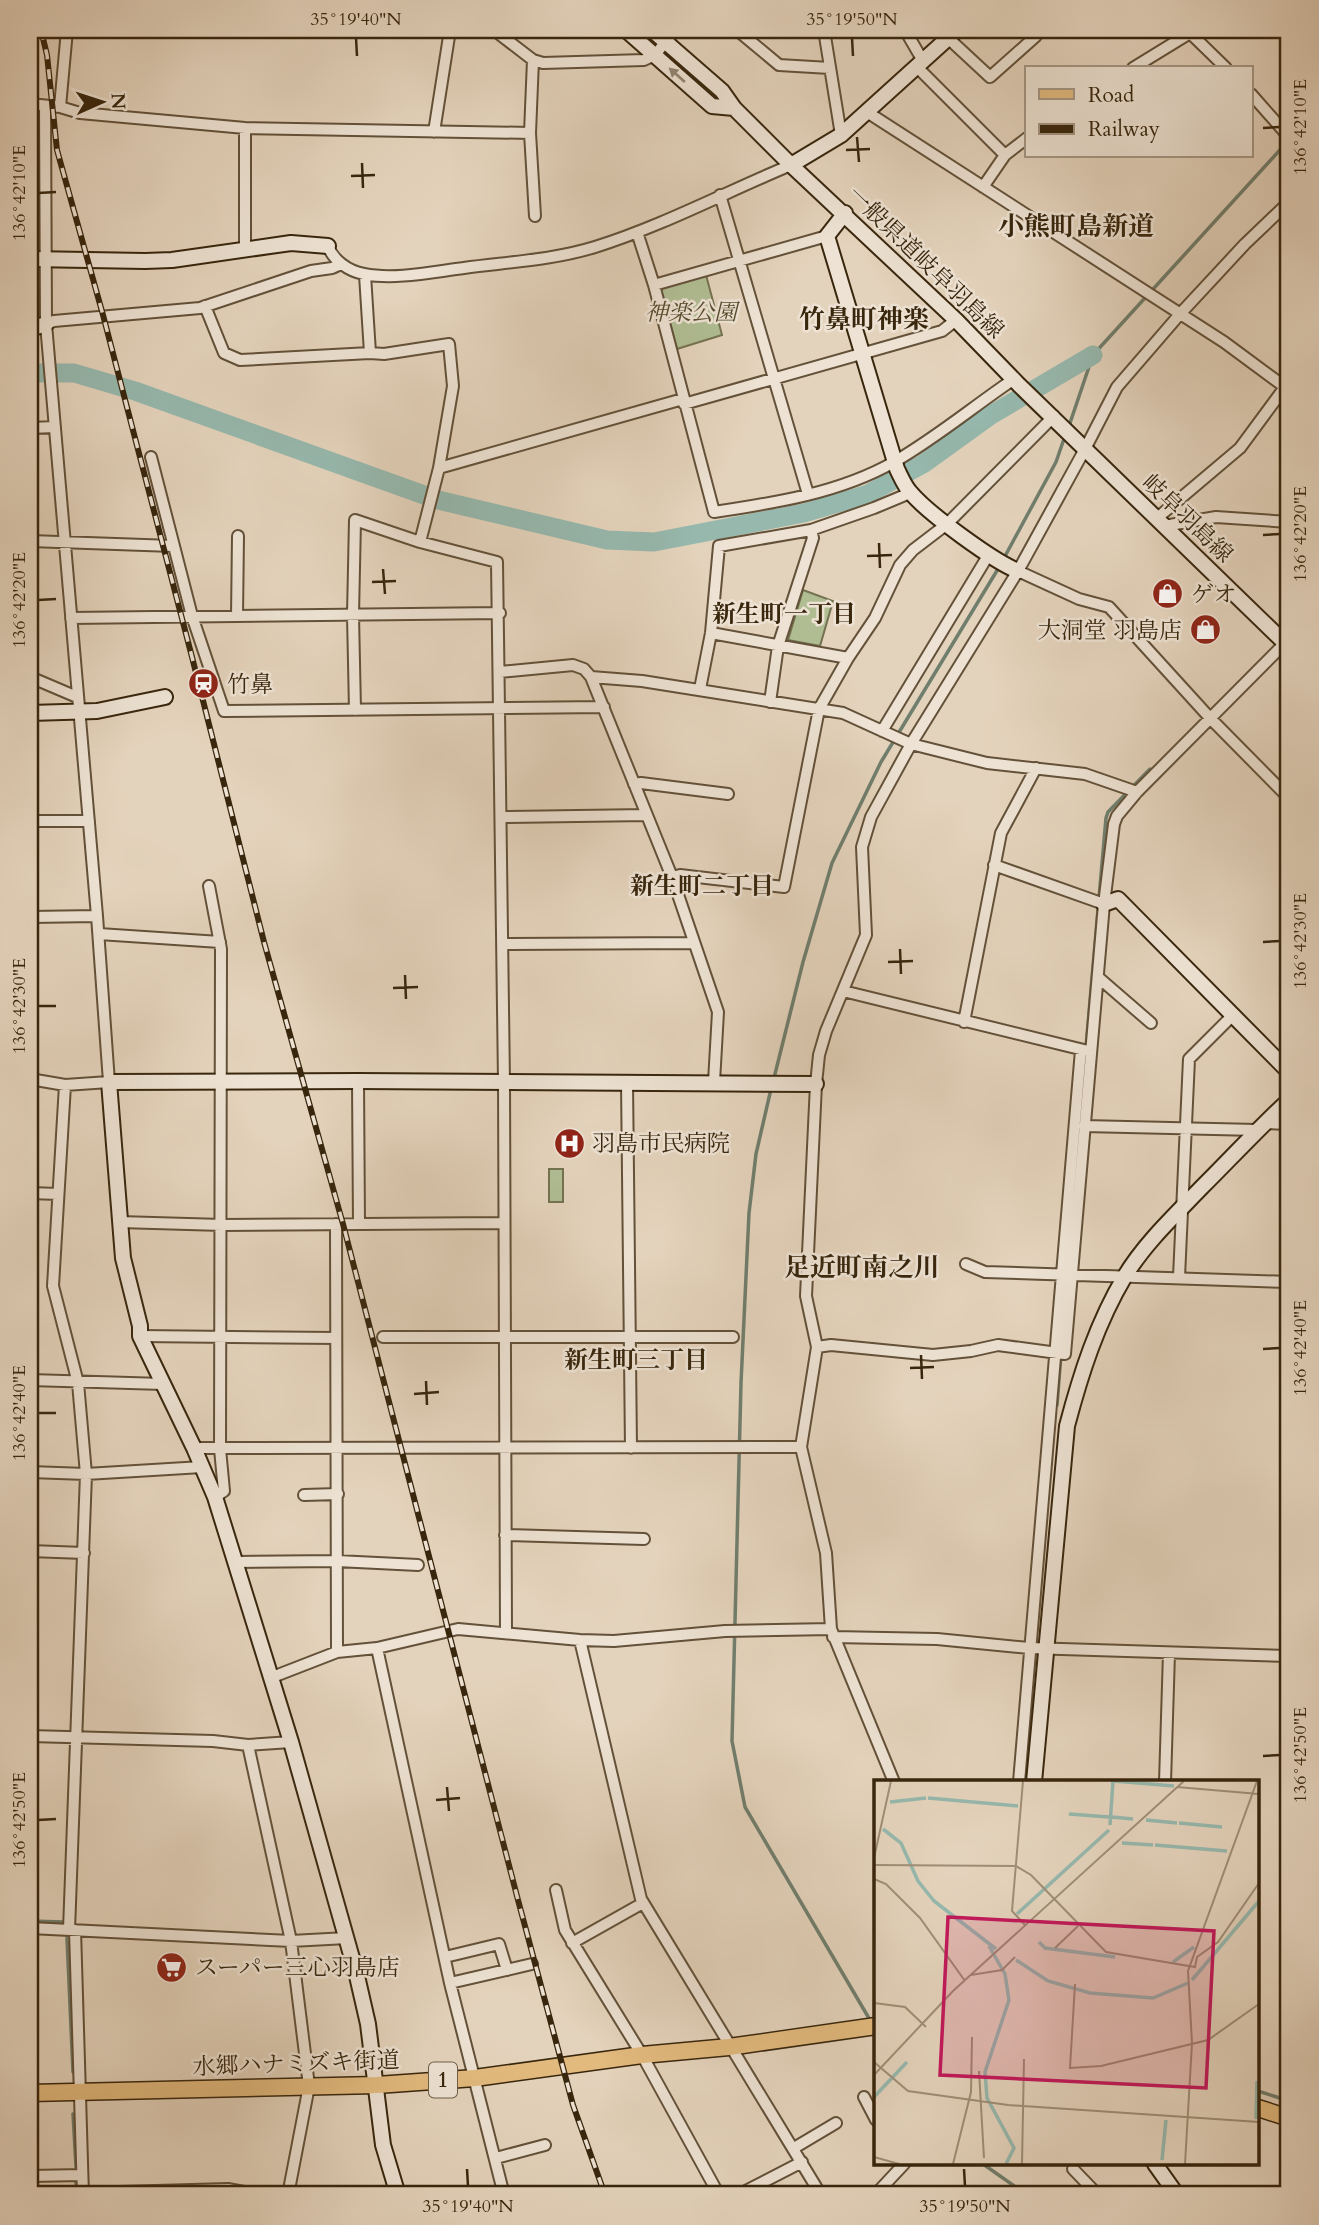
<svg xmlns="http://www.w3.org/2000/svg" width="1319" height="2225" viewBox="0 0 1319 2225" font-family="Cardo,'Noto Serif JP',serif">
  <rect width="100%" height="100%" fill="#e4d3bc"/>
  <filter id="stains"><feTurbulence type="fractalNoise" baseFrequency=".00286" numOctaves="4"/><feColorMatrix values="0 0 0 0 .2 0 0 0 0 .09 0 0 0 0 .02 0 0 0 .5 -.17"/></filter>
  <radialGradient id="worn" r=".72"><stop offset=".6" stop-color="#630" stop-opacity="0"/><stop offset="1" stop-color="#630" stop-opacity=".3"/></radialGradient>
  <path fill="#b0bd93" stroke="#747250" stroke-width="2" d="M706,275L722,335L677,349L661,289Z
    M803,590L833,601L820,646L788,640Z
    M549,1169H563V1202H549Z"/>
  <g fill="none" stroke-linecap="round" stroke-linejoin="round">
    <path stroke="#707e6d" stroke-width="3.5" d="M1069,426L1093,355L1289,140
      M1004,558L1056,462L1065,436
      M1086,1047L1106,818L1108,812L1150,769
      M774,1078L803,962L832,863L881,762L1001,564
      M771,1089L756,1154L749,1213L741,1383L732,1741L745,1807L870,2020
      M1057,1405L1061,1354
      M30,1921L63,1922
      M67,1938L73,2072
      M1258,2091L1289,2101
      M73,2114L76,2167
      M983,2164L1027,2195
      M76,2182L77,2195"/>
    <path stroke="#96b8ad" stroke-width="19" d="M30,373H74L135,391L438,500L607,540L654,542L804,513L868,494L923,464L991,415L1093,355"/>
    <defs>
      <path id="street" d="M494,30L533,60L543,63L644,60L655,55L675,30
        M737,30L779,65L830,68
        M824,30L841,135
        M905,30L923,61
        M948,38L990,77L1036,36
        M533,60L530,133L535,216
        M917,67L1005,155
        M1133,68L1190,33L1226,68
        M1251,94L1289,137
        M30,104L60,107L80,113L245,128L530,133
        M60,107L67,30
        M867,112L1224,342L1289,390
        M245,128V248
        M434,132L450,30
        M983,187L1005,155L1027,138
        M720,195L808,494
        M637,232L654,285L714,512C774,503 840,493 894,462C936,438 974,406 1014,379
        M328,246C333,260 348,271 364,274C395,280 432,272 464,268C508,262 553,260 595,247C662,226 726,192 791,165
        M365,275L370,353L384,354L449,344L453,386L439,468L420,542
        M654,285L827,236
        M205,306L224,353L240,360L370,353
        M46,324L54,321L200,308L311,271L332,268L341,264
        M684,404L942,331L956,320
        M30,428L55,427
        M151,457L192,616L224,711L604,707
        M439,468L683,399
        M1156,519L1240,448L1285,387
        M1164,526L1216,517L1289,522
        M30,541L173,546
        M1018,571L1079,599L1109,607L1210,718L1289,798
        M237,616L238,536
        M71,618L500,613
        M711,633L848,658L875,618L900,565L913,550L947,524L1054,416
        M500,672L573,665L584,669L591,677
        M30,677L77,697
        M700,689L711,633L719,546L811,530L874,508L910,493
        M770,702L778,646L813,538L811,530
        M355,710L353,615L355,520L420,542L497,562L504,1082L506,1633
        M882,731L989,554
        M634,784L641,783L728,794
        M501,817L647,815
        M30,821H89
        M994,865L1104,904
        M672,877L680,875L784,887L819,709L848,658
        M209,886L221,949L220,1449L224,1491L215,1497
        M30,917L97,916
        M99,934L220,942
        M503,944L694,943
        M1099,978L1151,1023
        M843,991L1088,1051
        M964,1022L1001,833L1036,768
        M30,1079L65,1085L109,1082L97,916L46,324L45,106
        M358,1081L359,1224
        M627,1082L631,1448
        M714,1082L718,1012L672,877L591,677L642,681L843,713L911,744L987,763L1085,774L1137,792
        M65,1085L53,1286L78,1383L86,1474L69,1930
        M1264,1123L1289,1124
        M1084,1126L1257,1130
        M30,1193L58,1194
        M119,1222L222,1225L504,1223
        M336,1224L337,1652
        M966,1264L985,1272L1289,1282
        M1179,1277L1189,1059L1234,1014
        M140,1336L336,1338
        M383,1337H733
        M817,1347L831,1345L933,1355L971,1351L998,1345L1065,1354L1104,904L1114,824L1117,816L1137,792L1285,643
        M30,1380L163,1384
        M194,1448L801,1447
        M30,1472L86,1474L202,1467
        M304,1495L338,1494
        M505,1535L644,1539
        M30,1551L84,1553
        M236,1562L337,1561L418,1565
        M833,1637L937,1639L1029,1648L1289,1656
        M580,1640L641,1899L821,2195
        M377,1648L450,1983L504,2195
        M270,1678L337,1652L377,1648L458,1629L580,1640L614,1641L725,1631L831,1629
        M30,1736L213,1741L248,1745L291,1742
        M248,1745L291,1941L309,2086L288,2195
        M894,1782L831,1629L826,1553L801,1447L817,1347L806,1296L816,1084L819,1055L826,1031L866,935L862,847L871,817L911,744L1018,571L1085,449L1117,387L1180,314L1245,244L1289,202
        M1019,1782L1081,1050
        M1165,1782L1169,1653
        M556,1890L565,1930L642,2055L719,2195
        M30,1928L291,1941L347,1938
        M75,1930L83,2195
        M572,1943L643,1903
        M445,1957L499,1944L507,1970
        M450,1983L532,1964
        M864,2097L876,2120
        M794,2148L836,2123
        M496,2158L545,2145
        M1073,2169L1098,2195
        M30,2176L82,2175
        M83,2193L228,2189L261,2195
        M738,2195L802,2162
        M875,2195L904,2164"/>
      <path id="secondary" d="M626,30L712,106L734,108
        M652,30L722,91L734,108L791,165L956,320L1019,385L1289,647
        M791,165L841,135L957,30
        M845,213L827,236L897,469C901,477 905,487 911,493C929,514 993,561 1018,571
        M30,259L145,261L172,260L291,243L328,246
        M30,329L46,324
        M30,713L97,711L165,697
        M1104,904L1118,899L1289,1072
        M1034,1782L1067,1426C1081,1373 1097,1323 1125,1276C1145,1243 1175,1215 1202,1187C1231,1158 1259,1128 1289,1100
        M1155,2164L1177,2195
        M398,2195L383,2145L368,2024L357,1976L291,1742L215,1497L194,1448L140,1336V1326L123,1258L109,1082L358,1081L816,1084"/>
      <path id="primary" d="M30,2093L377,2085L475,2078L642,2055L729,2047L876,2026
        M1258,2108L1289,2118"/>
    </defs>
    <use href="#street" stroke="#635139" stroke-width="14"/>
    <use href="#secondary" stroke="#38260d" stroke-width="18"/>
    <use href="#primary" stroke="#38260d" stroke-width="19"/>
    <use href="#street" stroke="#ede2d3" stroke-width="10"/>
    <use href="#secondary" stroke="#ede2d3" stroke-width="14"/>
    <use href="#primary" stroke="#e2ba7e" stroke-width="16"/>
    <defs>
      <path id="rail" d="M41,30L47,55L57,150L103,315L192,657L264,942L343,1224L518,1900L573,2105L605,2195"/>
    </defs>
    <use href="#rail" stroke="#38260d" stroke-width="6"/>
    <use href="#rail" stroke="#ede2d3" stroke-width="3.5" stroke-dasharray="10" stroke-linecap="butt"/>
  </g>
  <defs><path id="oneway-solid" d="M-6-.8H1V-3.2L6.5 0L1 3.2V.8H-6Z" transform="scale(1.75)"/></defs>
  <use fill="#928470" href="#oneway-solid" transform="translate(677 75) rotate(-138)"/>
  <path fill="none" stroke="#38260d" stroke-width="2.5" d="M356,38L357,56M852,38L853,56M1263,128L1280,127M857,137L859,162M846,150L870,149M362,163L363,188M351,176L375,175M38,193L56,192M1263,535L1280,534M879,543L880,568M867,556L892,555M383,569L385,594M372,582L396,581M38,600L56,599M1263,942L1280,941M900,949L901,974M888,962L913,961M405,975L406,999M393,988L418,987M38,1006H56M1263,1349L1280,1348M921,1355L922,1379M910,1368L934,1367M426,1381L427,1405M414,1394L439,1392M38,1413H56M1263,1756L1280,1755M447,1787L449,1811M436,1800L460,1798M38,1820L56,1819M467,2169L468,2186M964,2169L965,2186"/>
  <defs>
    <symbol id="shop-disc" viewBox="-11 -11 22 22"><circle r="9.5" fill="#8f2418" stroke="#ede2d3"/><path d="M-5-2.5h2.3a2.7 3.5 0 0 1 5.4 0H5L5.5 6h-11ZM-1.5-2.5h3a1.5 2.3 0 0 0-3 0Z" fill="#fff"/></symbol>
    <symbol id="station-disc" viewBox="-11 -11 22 22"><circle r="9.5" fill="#8f2418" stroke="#ede2d3"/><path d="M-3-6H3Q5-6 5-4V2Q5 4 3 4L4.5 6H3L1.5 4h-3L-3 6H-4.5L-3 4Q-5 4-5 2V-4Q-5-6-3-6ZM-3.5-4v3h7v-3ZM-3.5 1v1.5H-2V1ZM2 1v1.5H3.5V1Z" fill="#fff"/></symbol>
    <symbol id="hospital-disc" viewBox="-11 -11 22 22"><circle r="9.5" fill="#8f2418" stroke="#ede2d3"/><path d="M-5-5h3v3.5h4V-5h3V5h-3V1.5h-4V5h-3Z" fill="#fff"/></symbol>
    <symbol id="supermarket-disc" viewBox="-11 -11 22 22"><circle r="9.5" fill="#8f2418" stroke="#ede2d3"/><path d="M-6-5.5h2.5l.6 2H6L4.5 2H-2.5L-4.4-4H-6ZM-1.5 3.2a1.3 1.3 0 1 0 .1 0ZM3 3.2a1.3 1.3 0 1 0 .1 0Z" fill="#fff"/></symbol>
  </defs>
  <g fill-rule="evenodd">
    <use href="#shop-disc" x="1150" y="576" width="35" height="35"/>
    <use href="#shop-disc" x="1188" y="612" width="35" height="35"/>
    <use href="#station-disc" x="186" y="666" width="35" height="35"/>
    <use href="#hospital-disc" x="552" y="1126" width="35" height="35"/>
    <use href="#supermarket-disc" x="154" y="1950" width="35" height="35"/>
  </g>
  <g text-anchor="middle" stroke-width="5" stroke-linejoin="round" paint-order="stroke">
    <rect fill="#ede2d3" stroke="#6e5e48" stroke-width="2" x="429" y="2062.5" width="28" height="35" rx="5"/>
    <g font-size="21" font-weight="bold" fill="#38260d">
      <text x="443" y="2087">1</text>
    </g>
    <g font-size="23" fill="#38260d" stroke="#ede2d3">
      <text transform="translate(926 262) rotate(44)" y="8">一般県道岐阜羽島線</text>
      <text transform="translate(1188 518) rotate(44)" y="8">岐阜羽島線</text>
      <text transform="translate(296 2063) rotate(-2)" y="8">水郷ハナミズキ街道</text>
    </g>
    <g font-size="23" font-style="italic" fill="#564c2e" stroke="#ede2d3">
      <text x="691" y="320">神楽公園</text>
    </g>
    <g font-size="23" fill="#38260d" stroke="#ede2d3" text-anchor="start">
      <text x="1191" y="602">ゲオ</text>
      <text x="1182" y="638" text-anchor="end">大洞堂 羽島店</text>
      <text x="227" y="692">竹鼻</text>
      <text x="592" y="1151">羽島市民病院</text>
      <text x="195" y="1975">スーパー三心羽島店</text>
    </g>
    <g font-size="24" font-weight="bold" fill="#38260d" stroke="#ede2d3">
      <text x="784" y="622">新生町一丁目</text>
      <text x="702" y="894">新生町二丁目</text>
      <text x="636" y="1368">新生町三丁目</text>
    </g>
    <g font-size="26" font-weight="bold" fill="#38260d" stroke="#ede2d3">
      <text x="1076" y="235">小熊町島新道</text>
      <text x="864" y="328">竹鼻町神楽</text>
      <text x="862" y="1276">足近町南之川</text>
    </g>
  </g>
  <g transform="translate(874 1780)">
    <rect width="385" height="385" fill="#e4d3bc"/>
    <path fill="none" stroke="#96b8ad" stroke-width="3.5" d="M240,1L300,6M54,18L144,26M16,22L52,18M195,34L235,37M238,37L259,39M272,40L303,43M305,43L348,47M236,45L239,1M9,49L27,63L44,101L60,121L122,169M248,63L279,65M281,65L353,71M143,134L235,50M165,162L171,168L241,177M115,166L131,194L135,220L111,292L113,318L140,368L132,384M142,180L174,201L216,213L279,218L314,203M299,182L320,167M318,200L385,121M0,317L33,282M382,339L383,301M288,380L292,340"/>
    <path fill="none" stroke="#9f8e76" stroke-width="2" d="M149,1L138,131L151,145M303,7L385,14M0,78L17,1M0,85L142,86L157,95L232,172L321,187L323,177L344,162L385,103M0,99L12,104L46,138L91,201M181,168L204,146M97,195L128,190L141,177M201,204L196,288L227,286L334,260L385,224M0,223L31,227L52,247M0,282L34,311L134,325L385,342M105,291L110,378M0,295L79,211L310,1M0,377L25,384M79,384L97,312L98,257M148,384L150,279M311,384L318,263L314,191L383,1"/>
    <path fill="#c2185b" fill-opacity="0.15" stroke="#c2185b" stroke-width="3.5" d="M74,137L340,151L332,308L66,295Z"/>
    <rect width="385" height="385" fill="none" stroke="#38260d" stroke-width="3.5"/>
  </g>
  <rect width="1319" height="2225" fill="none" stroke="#e4d3bc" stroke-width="77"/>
  <rect x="1025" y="66" width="228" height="91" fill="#ede2d3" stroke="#a59784" stroke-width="2"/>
  <rect x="1039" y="89" width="35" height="10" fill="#e2ba7e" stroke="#a59784" stroke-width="2"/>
  <text x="1088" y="102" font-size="21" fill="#38260d">Road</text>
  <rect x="1039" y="124" width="35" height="10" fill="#38260d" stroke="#a59784" stroke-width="2"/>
  <text x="1088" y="136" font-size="21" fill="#38260d">Railway</text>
  <g transform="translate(102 102) rotate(87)" stroke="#ede2d3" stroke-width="5" paint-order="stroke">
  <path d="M0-5L12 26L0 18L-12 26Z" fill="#38260d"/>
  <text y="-10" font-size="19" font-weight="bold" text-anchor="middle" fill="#38260d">N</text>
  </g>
  <rect x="38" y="38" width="1242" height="2148" fill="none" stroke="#38260d" stroke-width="2.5"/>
  <g font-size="18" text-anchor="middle" fill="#38260d">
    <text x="356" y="25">35°19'40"N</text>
    <text x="852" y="25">35°19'50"N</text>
    <text transform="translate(1300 127) rotate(-90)" y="6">136°42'10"E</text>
    <text transform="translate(19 193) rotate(-90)" y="6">136°42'10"E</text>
    <text transform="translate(1300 534) rotate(-90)" y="6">136°42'20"E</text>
    <text transform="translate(19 600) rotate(-90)" y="6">136°42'20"E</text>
    <text transform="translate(1300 941) rotate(-90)" y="6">136°42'30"E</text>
    <text transform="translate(19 1006) rotate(-90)" y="6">136°42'30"E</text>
    <text transform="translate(1300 1348) rotate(-90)" y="6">136°42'40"E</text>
    <text transform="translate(19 1413) rotate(-90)" y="6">136°42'40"E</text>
    <text transform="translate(1300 1755) rotate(-90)" y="6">136°42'50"E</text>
    <text transform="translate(19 1820) rotate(-90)" y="6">136°42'50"E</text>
    <text x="468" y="2212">35°19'40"N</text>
    <text x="965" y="2212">35°19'50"N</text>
  </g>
  <rect width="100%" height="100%" filter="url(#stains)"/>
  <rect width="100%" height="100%" fill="url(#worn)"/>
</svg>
